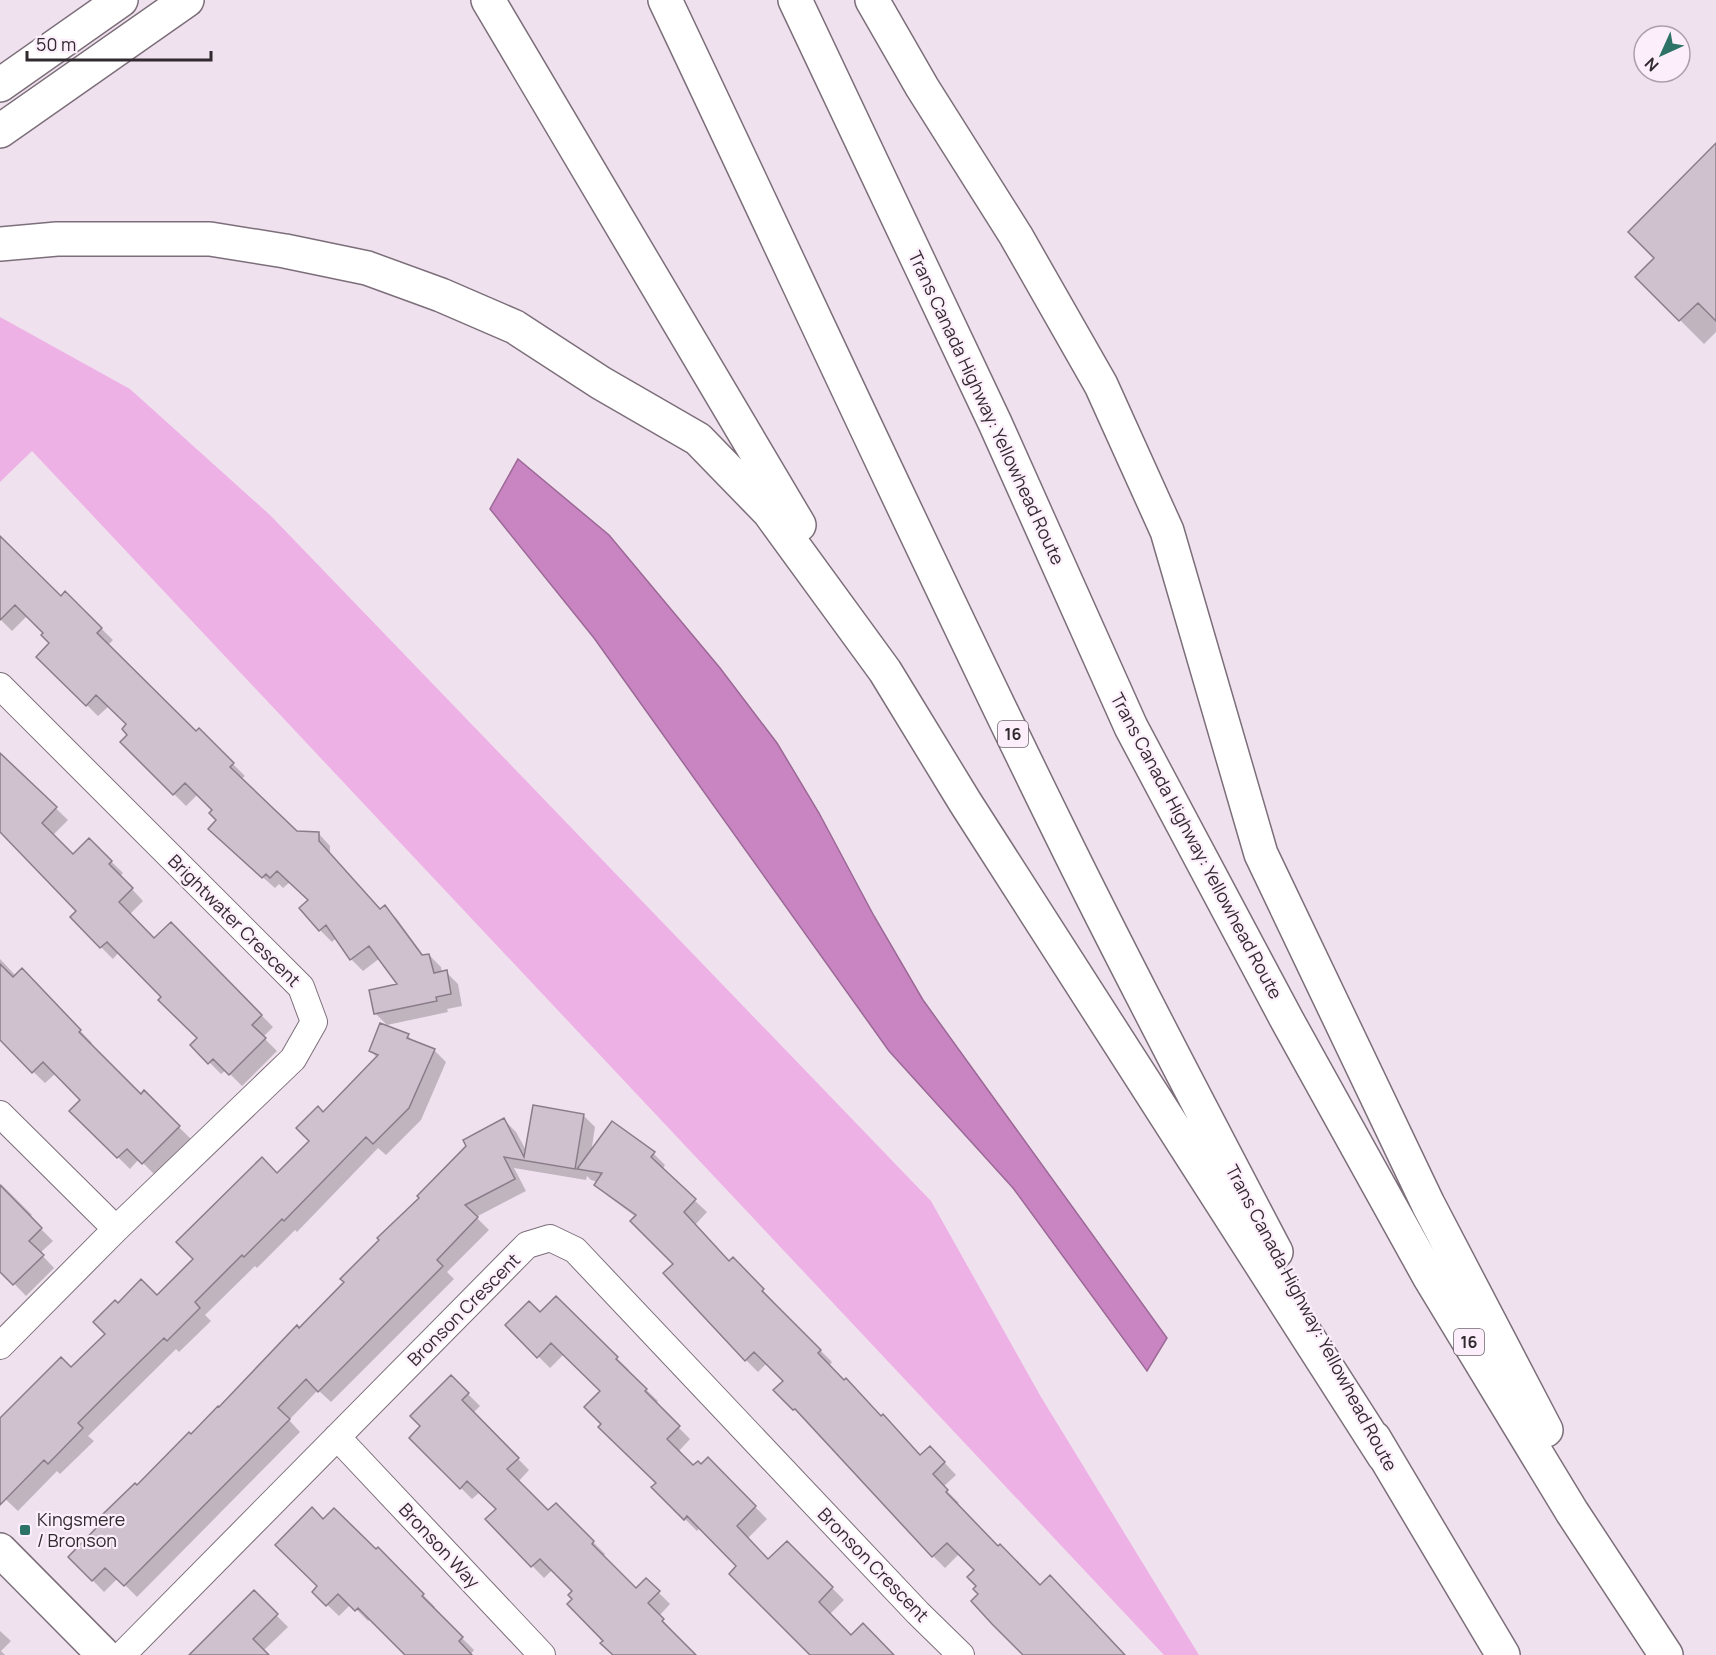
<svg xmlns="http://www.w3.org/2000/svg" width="1716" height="1655" viewBox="0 0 1716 1655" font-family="Manrope,sans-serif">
  <rect width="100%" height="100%" fill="#f0e1ee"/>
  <path fill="#edb1e6" d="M0,317L130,389L270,515L931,1201L1041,1397L1199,1655H1164L32,451L0,482Z"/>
  <path fill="#c984c2" stroke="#9b6996" stroke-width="1.5" d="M518,459L609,535L720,668L777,743L819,813L874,916L923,1000L1167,1338L1147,1371L1013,1188L889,1051L594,638L490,509Z"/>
  <path fill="#0003" d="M1716,145V332L1704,344L1637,277L1656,258Z
    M0,538L61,598L65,593L113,640L107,646L196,733L199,730L245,776L241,779L297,833L319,834L330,846V854L381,910L385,907L397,919L424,956L429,955L441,967L442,973L446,972L458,984L462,1006L447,1009L448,1012L387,1025L375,1013L399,985L380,958L363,971L351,959L336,938L332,942L320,930L310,900L290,882L283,888L279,884L275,888L222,841L218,820L214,810L198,794L186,806L122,742L129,735L128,725L109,706L98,716L38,657L51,643L45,633L28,615L12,631L0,619Z
    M0,755L68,820L53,835L73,856L89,840L123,873L120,876L143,901L129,915L154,940L171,924L273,1027L263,1037L277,1051L242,1086L226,1070L221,1074L192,1045L199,1038L163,997L119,952L113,959L101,947L72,917L78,911L1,831L0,832Z
    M0,959L16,976L33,982L92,1043L89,1045L141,1096L144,1093L191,1139L155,1175L139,1159L130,1169L71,1111L82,1100L56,1073L45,1083L0,1040Z
    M408,1036L415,1043L434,1050L446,1062L421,1120L386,1155L378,1148L297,1232L295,1230L257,1268L255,1266L205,1315L211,1321L179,1352L176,1349L88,1436L94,1441L60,1474L57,1471L18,1511L0,1494V1421L71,1369L107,1334L118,1305L157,1297L311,1141L323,1114L378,1058L370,1051Z
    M583,1115L595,1127L591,1153L654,1154L665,1165L662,1170L707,1212L695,1225L730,1262L745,1271L774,1302L773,1303L832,1362L829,1366L921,1457L942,1460L956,1475L943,1487L959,1503L957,1504L998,1548L1040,1586L1124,1655H1025L981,1594L976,1570L960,1553L945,1568L933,1556L807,1420L775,1390L785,1381L767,1363L758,1372L746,1360L675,1264L636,1217L608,1196L596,1185L598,1182L591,1180L587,1176L586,1180L514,1168L526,1191L476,1217L489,1230L447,1272L454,1279L331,1402L318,1390L289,1420L300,1432L137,1597L118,1578L104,1592L70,1557L137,1487L299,1330L504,1120L516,1132L527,1152Z
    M1,1184L32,1215L29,1217L53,1241L40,1253L54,1268L26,1296L0,1269Z
    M556,1298L629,1370L627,1371L658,1401L655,1404L690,1439L678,1452L693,1467L701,1466L708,1459L767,1519L747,1539L768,1561L787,1543L844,1600L829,1615L851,1637L893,1655H811L738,1566L700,1527L697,1531L653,1487L658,1483L603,1424L602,1391L564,1354L550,1368L507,1325L540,1314Z
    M451,1377L480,1406L473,1413L529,1470L518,1482L548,1512L556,1505L605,1554L603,1557L636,1590L646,1580L670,1604L659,1616L694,1655H615L574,1599V1591L553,1569L544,1578L487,1519L497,1509L480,1492L472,1499L411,1438L422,1426Z
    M323,1521L376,1551L378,1549L435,1607L433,1609L474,1650L470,1655H407L371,1619L368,1621L351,1604L339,1616L314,1592L319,1586Z
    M254,1593L288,1627L263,1651L267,1655H191Z
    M0,1631L11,1641L1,1651L5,1655H0Z"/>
  <path fill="#d0c1ce" stroke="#8a7d89" stroke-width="1.5" d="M1716,143V321L1698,303L1679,321L1635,277L1654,258L1628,232Z
    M0,536L61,596L65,591L102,628L97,633L196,731L199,728L234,763L230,767L297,831L319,832V841L380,909L385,905L422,955L429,954L434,973L447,970L451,994L436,997L437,1001L374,1014L369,990L397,984L369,946L350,960L326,925L319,931L299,908L308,900L277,871L270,878L266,874L262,878L208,829L216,820L209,813L212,810L185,783L173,795L120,742L127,735L122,729L126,724L96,695L86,706L36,657L49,643L41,635L43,633L15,605L0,620Z
    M0,753L57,807L42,823L73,854L89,838L112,861L109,864L133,888L119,902L154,938L171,922L262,1015L252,1025L266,1038L229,1075L213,1059L208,1064L190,1045L197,1038L158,1000L161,997L107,942L100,948L70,917L76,911L0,832Z
    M0,964L13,977L22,968L81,1030L79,1032L141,1094L144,1090L180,1126L142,1164L127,1149L117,1158L69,1111L80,1100L43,1062L32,1073L0,1040Z
    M380,1023L409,1034L407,1038L435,1049L409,1108L373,1144L366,1137L284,1221L282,1219L244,1257L242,1255L195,1302L200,1308L167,1341L164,1338L122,1379L78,1423L83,1428L48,1464L44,1460L0,1505V1418L61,1357L71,1367L105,1334L93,1322L115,1300L118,1303L141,1279L157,1295L193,1259L176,1242L262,1157L277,1173L309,1141L296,1128L318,1106L323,1112L378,1055L369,1051Z
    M533,1105L584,1114L575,1169L504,1157L515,1179L465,1205L478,1217L437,1260L443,1266L318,1392L306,1379L278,1408L290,1419L124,1586L105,1568L92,1581L68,1557L106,1518L102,1515L135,1483L137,1485L189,1432L191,1434L218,1406L219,1407L297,1325L299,1328L344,1282L340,1279L379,1240L377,1238L419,1198L417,1196L466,1146L463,1140L504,1118L524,1157Z
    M612,1121L655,1152L651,1157L696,1199L684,1212L729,1261L733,1257L764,1289L762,1291L821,1350L818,1353L844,1380L846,1378L881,1416L883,1414L920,1455L930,1446L945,1462L933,1474L948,1490L946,1492L998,1546L1000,1544L1040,1585L1050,1575L1125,1655H1023L992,1624L971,1601L978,1594L973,1589L976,1586L967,1577L974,1570L947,1543L932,1557L795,1409L793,1410L773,1390L783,1381L754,1352L745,1361L663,1273L673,1264L630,1221L636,1215L594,1185L602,1173L577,1169Z
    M0,1185L42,1228L29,1241L44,1255L13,1285L0,1272Z
    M556,1296L618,1357L616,1359L647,1389L645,1391L680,1426L667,1439L693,1465L698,1461L701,1464L708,1457L756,1506L737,1526L768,1559L787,1541L833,1587L819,1602L851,1635L863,1623L894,1655H810L729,1574L736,1566L687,1516L684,1520L651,1487L656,1483L598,1427L601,1424L584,1407L600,1391L551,1343L537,1358L505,1325L529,1301L540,1312Z
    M451,1375L469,1393L462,1400L519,1458L507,1469L548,1510L556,1503L594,1541L592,1544L636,1588L646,1578L660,1591L648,1603L664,1619L662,1621L696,1655H613L600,1643L603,1641L567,1604L572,1599L568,1595L572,1591L540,1559L531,1567L485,1519L496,1509L467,1481L460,1489L409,1438L420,1426L410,1416Z
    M312,1507L323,1519L334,1508L376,1549L378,1547L424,1594L422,1596L463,1637L459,1641L472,1655H405L358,1608L355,1611L338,1594L326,1606L312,1592L317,1586L275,1545Z
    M254,1590L278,1614L253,1639L269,1655H189Z"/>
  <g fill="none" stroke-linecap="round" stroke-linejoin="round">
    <defs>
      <path id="street" d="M0,686L301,987L314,1022L293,1059L116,1229L0,1346
        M0,1114L116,1229
        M337,1437L542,1655
        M122,1655L527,1245L550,1238L575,1250L918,1613L961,1655"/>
      <path id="secondary" d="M0,85L121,0
        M0,131L187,0
        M0,1550L104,1655"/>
      <path id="highway" d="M488,0L799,525
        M665,0C796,276 923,554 1058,828C1128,971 1202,1111 1276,1252
        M795,0L995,423L1131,727L1287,1020L1430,1278L1572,1512L1666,1655
        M872,0L922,87L1016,236L1101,385L1167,531L1261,854L1428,1204L1546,1430
        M0,244L57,239H210L285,251L367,268L441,295L515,327L601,383L698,439L769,512L885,671L965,802L1384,1456
        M1374,1438L1503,1655"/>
    </defs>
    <use href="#street" stroke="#7c6f7a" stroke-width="28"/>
    <use href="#secondary" stroke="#7c6f7a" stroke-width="36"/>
    <use href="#highway" stroke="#7c6f7a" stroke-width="36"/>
    <use href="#street" stroke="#fff" stroke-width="26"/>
    <use href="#secondary" stroke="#fff" stroke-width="33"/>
    <use href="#highway" stroke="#fff" stroke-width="33"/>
  </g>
  <rect fill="#2d7266" stroke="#fdeefb" stroke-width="2" x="19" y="1524" width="12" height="12" rx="3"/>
  <g text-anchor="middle" stroke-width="4.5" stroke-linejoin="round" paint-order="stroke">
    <g fill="#fdeefb" stroke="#6e666d" stroke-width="1.5">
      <rect x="998" y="721" width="30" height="26" rx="4.5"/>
      <rect x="1454" y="1329" width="30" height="26" rx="4.5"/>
    </g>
    <g font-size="16" font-weight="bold" fill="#312b30">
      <text x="1013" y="740">16</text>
      <text x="1469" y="1348">16</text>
    </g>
    <g font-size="18" fill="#312b30" stroke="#fdeefb">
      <text transform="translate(986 408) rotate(65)" y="6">Trans Canada Highway: Yellowhead Route</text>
      <text transform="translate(1196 846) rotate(62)" y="6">Trans Canada Highway: Yellowhead Route</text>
      <text transform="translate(234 921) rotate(45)" y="6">Brightwater Crescent</text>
      <text transform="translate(464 1310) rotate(-45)" y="6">Bronson Crescent</text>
      <text transform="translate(1311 1318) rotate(62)" y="6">Trans Canada Highway: Yellowhead Route</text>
      <text transform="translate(439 1546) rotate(47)" y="6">Bronson Way</text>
      <text transform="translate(873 1565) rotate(46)" y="6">Bronson Crescent</text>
    </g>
    <g font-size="18" fill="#312b30" stroke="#fdeefb" text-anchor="start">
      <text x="37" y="1526">Kingsmere<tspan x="37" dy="21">/ Bronson</tspan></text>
    </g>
  </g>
  <g transform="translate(1662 54) rotate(225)"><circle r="28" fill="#fdeefb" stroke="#aba0aa" stroke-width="1.5"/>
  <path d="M0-4.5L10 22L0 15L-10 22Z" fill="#2d7266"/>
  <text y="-9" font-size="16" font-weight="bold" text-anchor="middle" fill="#312b30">N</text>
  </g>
  <path d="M27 51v9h184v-9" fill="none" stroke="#312b30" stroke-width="3"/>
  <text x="36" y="51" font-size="18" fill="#312b30" stroke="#fdeefb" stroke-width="4.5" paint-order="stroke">50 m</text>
</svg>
